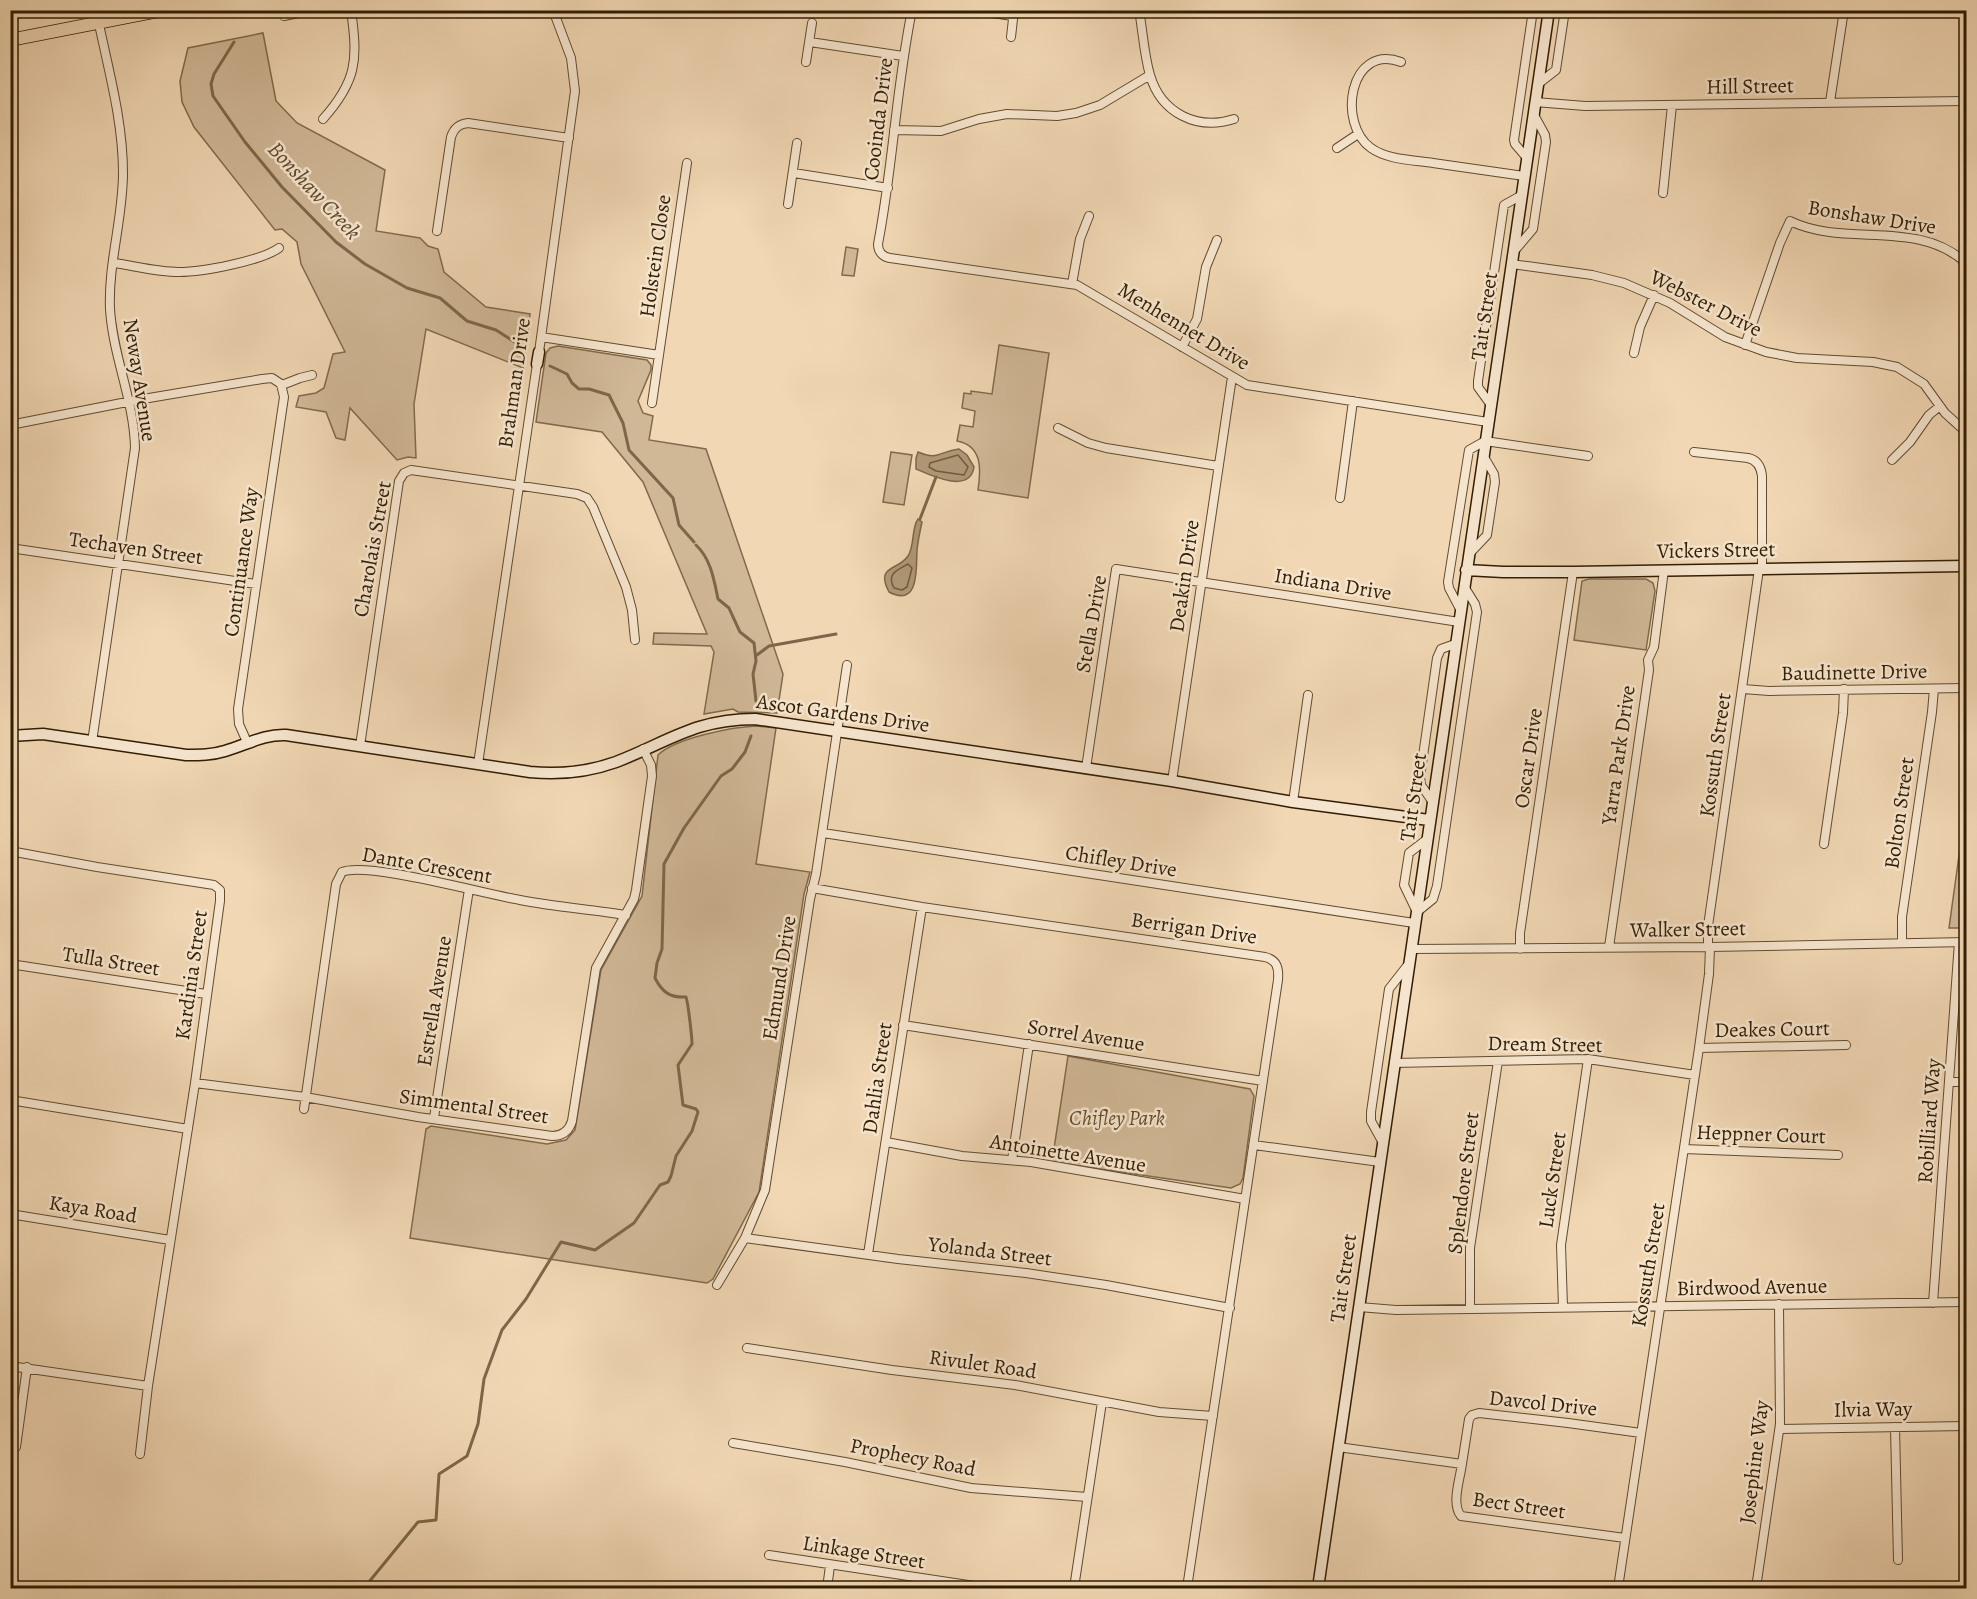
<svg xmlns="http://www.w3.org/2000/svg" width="1977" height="1599" viewBox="0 0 1977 1599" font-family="Alegreya,serif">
  <rect width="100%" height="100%" fill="#f1d7b4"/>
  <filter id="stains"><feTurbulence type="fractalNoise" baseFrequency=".00333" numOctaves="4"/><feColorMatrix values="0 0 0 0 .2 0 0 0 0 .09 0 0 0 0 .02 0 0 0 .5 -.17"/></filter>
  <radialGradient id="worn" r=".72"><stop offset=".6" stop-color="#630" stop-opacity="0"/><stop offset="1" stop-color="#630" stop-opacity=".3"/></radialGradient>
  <path fill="#d0b796" stroke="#806a4c" stroke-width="1.5" d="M263,33L276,101L297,123L385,170L376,231L420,238L428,246L438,249L444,272L486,307L530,314L523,368L426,329L414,404L416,458L408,457L397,460L350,408L345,440L336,438L326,412L296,407L299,396L316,393L324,388L333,354L345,352L301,264L297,242L282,229L275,230L194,127L182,102L180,81L188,48Z
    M846,247L858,249L854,276L842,275Z
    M999,345L1049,353L1028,498L978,490C981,470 983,446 957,441L960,425L973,427L975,411L962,408L964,393L971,394V391L992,394Z
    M558,346L647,360L651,365V370L638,401L643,413L653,416L649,440L706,449L783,674L777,713L738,712L733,709L704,714L714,652L711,646L653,644L654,633L707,634L643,482L602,432L536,422L546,353L550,348Z
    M891,452L912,455L904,505L883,502Z
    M1589,579H1646L1653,583L1655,591L1646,650L1574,640L1582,581Z
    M756,726L776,728L756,864L810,872L804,894L759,1192L713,1279L707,1283L410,1238L426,1129L431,1126L547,1144L566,1140L575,1130L601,970L642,896L658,755C675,738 733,727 756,726Z
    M1966,805V928H1949Z
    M1068,1056L1250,1089L1254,1096L1243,1178L1240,1184L1231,1188L1052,1162Z"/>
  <path fill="#b09877" stroke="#7d6748" stroke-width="1.5" d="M959,449L967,455L974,467C970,494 932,476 916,469V458L918,452C939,461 939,451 959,449Z
    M918,519L922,522C920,531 918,541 917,550C916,567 920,608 889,592C875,565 898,571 908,556C915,545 911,529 918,519Z"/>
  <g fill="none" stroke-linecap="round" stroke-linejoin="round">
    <path stroke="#705a3c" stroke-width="1.5" d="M958,455L968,467L964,475L936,471L929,467L930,463Z
      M908,564L912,568L907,587L902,590L894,588C886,574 897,570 908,564Z"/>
    <path stroke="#7d6748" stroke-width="3" d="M234,42L214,74L211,84L213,96L245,142L282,187L336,242L365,264L407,288L440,298L467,321L496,330L524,348
      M550,366L567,374L572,383L579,389H589L609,395L623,423L629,450L673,498L679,525L694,542
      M920,519L936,477
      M696,545C711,559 714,580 718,599L729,608L740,632L754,643L756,661L753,674L756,701
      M757,655L769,646L836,634
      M364,1588L418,1522L436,1520L439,1474L467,1456L478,1424L484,1379L502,1330L526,1299L561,1242L595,1250L634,1223L660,1185L668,1182L671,1176L676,1156L692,1131L698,1112L696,1109L683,1105L678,1065L692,1044C692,1037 688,1002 686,997C670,998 662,992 655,978L657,963L662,949L664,864L684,828L721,776L732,769L745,752L751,736"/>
    <defs>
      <path id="street" d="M283,10L284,16L313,10
        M912,10C896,88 893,167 878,244C878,252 883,257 890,258L1077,285L1247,385L1488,422
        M971,10L1013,16
        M1139,10C1143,32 1144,55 1150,75C1161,113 1197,131 1234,119
        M10,11L11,10
        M1011,37L1014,10
        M810,42L903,56
        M806,62L812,23
        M1401,62C1349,43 1337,124 1371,148C1388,160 1413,160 1433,163C1463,167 1494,172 1524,176
        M1538,84L1556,70L1565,10
        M1535,102L1585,106L1966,101
        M1830,102L1844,10
        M323,119C357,81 358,60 351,10
        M894,130L941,131L979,119L1007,114L1057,116L1076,113L1100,105L1150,75
        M1337,148L1358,134
        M1527,158L1515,144L1514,140L1533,10
        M794,173L888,188
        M1663,193L1672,105
        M788,204L797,143
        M437,231L451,137C454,128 459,124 468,123L569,138
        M1516,249L1533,229L1546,142L1545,135L1534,115
        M114,263C135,266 157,272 179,272C202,272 261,261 279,248
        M1512,264L1592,275L1624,283L1670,303L1725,337L1766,352L1797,358L1873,362L1897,367L1924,384L1945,413L1966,432
        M1072,284L1080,239L1089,216
        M541,337L659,355
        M1745,345L1780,243L1790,221C1846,248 1917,218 1966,263
        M1182,347L1197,319L1206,267L1217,240
        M539,352L575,91L571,58L553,10
        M1634,353L1640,327L1654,295
        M282,385L300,378L312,375
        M652,403L687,163
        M1491,405L1478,387V381L1504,205L1522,195
        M10,425L137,400L262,379L272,378L281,384L284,397L238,709L239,724L247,742
        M1058,428L1088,443L1106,448L1218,466
        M1694,452L1748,458C1757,460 1761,466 1762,476V569
        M1892,460L1910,442L1929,415L1940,406
        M1340,498L1353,401
        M10,548L256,584
        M1471,552L1487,535L1495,482L1494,474L1484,457
        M1460,609L1449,588L1448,582L1469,450L1485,441L1588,456
        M1743,689L1769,691L1966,688
        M92,742L135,448C134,400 113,357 110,309C108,264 123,218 123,173C123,122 109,72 99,24
        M360,746L399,481L404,473L411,470L577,494L587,498L593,507L626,587L632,610L635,640
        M478,764L537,364
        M1086,768L1116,569L1459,622
        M1172,781L1232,377
        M1432,801L1421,785L1420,777L1437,658L1441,649L1455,644
        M1293,802L1308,695
        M823,833L1414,923
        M1824,844L1843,713L1844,689
        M10,851L97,867L214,885L220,890V901L195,1083L148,1386L10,1366
        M812,888L922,907L1265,957C1277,960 1279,968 1278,980L1187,1588
        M1416,910L1404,885L1409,853L1426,840
        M1417,912L1433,899L1437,886L1477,612L1475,604L1465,588
        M1902,943V917L1932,712L1934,689
        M1609,947L1649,670L1648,660L1654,647L1664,570
        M1708,947V926L1759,569
        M1411,949L1710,947L1966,942
        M1520,949V933L1573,572
        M10,964L206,994
        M903,1025L1263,1081
        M1699,1048L1846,1045
        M1394,1063L1588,1059L1695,1075
        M1950,1082H1966
        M195,1083L305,1097L418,1117L552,1136C562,1136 569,1131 572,1121L596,968L634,899L636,890L652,776L651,765L643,749
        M10,1100L188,1129
        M304,1109L336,884L342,872C366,861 488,895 520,900C555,907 590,909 626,915
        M434,1118L469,889
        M1382,1141L1371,1121V1112L1389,989L1407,966
        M886,1142L962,1156L1031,1162L1245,1199
        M1254,1145L1380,1162
        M1684,1149L1838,1155
        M1012,1160L1029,1044
        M10,1214L170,1240
        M745,1238L898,1259L1026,1273L1106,1285L1230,1308
        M868,1254L922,907
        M717,1285L745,1238L765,1190L810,899L816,874L847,665
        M1933,1303L1959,942
        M1359,1307L1396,1310L1966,1302
        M1563,1307L1561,1245L1588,1059
        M1470,1309V1248L1498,1061
        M747,1348L892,1370L1015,1385L1159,1412L1213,1416
        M1895,1427L1898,1560
        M1780,1429L1966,1426
        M733,1443L845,1462L971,1488L1087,1497
        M16,1447L27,1367
        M1338,1447L1462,1464L1469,1419L1472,1415L1479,1413L1568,1423L1641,1433
        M140,1454L148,1386
        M1462,1464C1460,1479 1451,1504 1461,1516L1625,1538
        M769,1555L988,1588
        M827,1588L830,1566
        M1074,1588L1102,1402
        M1618,1588L1699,1048L1709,974L1710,947
        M1756,1588L1780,1424L1779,1304"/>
      <path id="secondary" d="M537,364L539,352
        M1466,570L1503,572H1573L1966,566
        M10,736L43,734L186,755C200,755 212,755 225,751C246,745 264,734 286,735L530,772C559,775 588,772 616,762C668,742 695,719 755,719L1172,781L1293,802L1429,820
        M1318,1588L1549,10"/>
      <path id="primary" d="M10,40L163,10"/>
    </defs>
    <use href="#street" stroke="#614c2e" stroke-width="10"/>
    <use href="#secondary" stroke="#311d01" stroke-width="13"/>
    <use href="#primary" stroke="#311d01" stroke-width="14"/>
    <use href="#street" stroke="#f6e5ce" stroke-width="8"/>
    <use href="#secondary" stroke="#f6e5ce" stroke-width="10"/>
    <use href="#primary" stroke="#f1d7b4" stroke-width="12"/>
  </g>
  <g text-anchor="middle" stroke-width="5" stroke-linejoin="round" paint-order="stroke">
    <g font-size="21" fill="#311d01" stroke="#f6e5ce">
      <text transform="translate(1750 86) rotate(-1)" y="7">Hill Street</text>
      <text transform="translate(878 119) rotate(-83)" y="7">Cooinda Drive</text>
      <text transform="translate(1872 217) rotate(9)" y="7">Bonshaw Drive</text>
      <text transform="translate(655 256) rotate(-82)" y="7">Holstein Close</text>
      <text transform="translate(1706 303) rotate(27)" y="7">Webster Drive</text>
      <text transform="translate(1484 316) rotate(-82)" y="7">Tait Street</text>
      <text transform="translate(1184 326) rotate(31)" y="7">Menhennet Drive</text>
      <text transform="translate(140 380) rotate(81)" y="7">Neway Avenue</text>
      <text transform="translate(514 383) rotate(-82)" y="7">Brahman Drive</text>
      <text transform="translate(136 548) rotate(8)" y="7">Techaven Street</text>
      <text transform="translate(372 549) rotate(-80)" y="7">Charolais Street</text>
      <text transform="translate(1716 550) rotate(-1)" y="7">Vickers Street</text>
      <text transform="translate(241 562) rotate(-82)" y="7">Continuance Way</text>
      <text transform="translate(1184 576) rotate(-82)" y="7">Deakin Drive</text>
      <text transform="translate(1333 584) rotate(9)" y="7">Indiana Drive</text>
      <text transform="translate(1091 624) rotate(-80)" y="7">Stella Drive</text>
      <text transform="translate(1854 672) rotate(-1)" y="7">Baudinette Drive</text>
      <text transform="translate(843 713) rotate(8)" y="7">Ascot Gardens Drive</text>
      <text transform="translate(1618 755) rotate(-82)" y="7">Yarra Park Drive</text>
      <text transform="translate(1715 755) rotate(-82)" y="7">Kossuth Street</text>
      <text transform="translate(1528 758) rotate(-82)" y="7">Oscar Drive</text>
      <text transform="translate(1413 797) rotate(-82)" y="7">Tait Street</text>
      <text transform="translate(1899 813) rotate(-82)" y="7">Bolton Street</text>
      <text transform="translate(1121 861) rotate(9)" y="7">Chifley Drive</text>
      <text transform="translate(427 865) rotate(10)" y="7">Dante Crescent</text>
      <text transform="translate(1194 928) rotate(8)" y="7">Berrigan Drive</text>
      <text transform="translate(1688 929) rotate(-1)" y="7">Walker Street</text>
      <text transform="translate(111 961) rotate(9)" y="7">Tulla Street</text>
      <text transform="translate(191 975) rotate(-82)" y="7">Kardinia Street</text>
      <text transform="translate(779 978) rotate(-81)" y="7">Edmund Drive</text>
      <text transform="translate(434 1001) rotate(-81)" y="7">Estrella Avenue</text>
      <text transform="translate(1772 1029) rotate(-1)" y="7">Deakes Court</text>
      <text transform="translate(1086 1035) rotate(9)" y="7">Sorrel Avenue</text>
      <text transform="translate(1545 1044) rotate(1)" y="7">Dream Street</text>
      <text transform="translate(877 1078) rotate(-82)" y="7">Dahlia Street</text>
      <text transform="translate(474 1106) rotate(8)" y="7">Simmental Street</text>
      <text transform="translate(1929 1121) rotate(-86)" y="7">Robilliard Way</text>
      <text transform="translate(1761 1134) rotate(2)" y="7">Heppner Court</text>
      <text transform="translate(1068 1153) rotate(9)" y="7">Antoinette Avenue</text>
      <text transform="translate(1552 1180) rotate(-82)" y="7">Luck Street</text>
      <text transform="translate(1463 1183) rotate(-83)" y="7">Splendore Street</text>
      <text transform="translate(93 1209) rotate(9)" y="7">Kaya Road</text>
      <text transform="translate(990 1251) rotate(7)" y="7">Yolanda Street</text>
      <text transform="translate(1648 1265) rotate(-81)" y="7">Kossuth Street</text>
      <text transform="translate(1343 1278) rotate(-82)" y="7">Tait Street</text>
      <text transform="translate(1752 1287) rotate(-1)" y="7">Birdwood Avenue</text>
      <text transform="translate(983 1364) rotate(8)" y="7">Rivulet Road</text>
      <text transform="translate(1543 1403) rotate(6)" y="7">Davcol Drive</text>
      <text transform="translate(1873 1409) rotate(-1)" y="7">Ilvia Way</text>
      <text transform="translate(913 1457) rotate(11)" y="7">Prophecy Road</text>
      <text transform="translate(1754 1462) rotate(-83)" y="7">Josephine Way</text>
      <text transform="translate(1519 1505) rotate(8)" y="7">Bect Street</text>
      <text transform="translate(864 1552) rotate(9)" y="7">Linkage Street</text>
    </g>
    <g font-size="21" font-style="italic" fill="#614b2e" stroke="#f6e5ce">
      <text x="1117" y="1125">Chifley Park</text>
    </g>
    <g font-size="22" font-style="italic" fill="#5d482a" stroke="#f6e5ce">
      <text transform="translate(315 190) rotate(47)" y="8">Bonshaw Creek</text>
    </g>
  </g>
  <rect width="1977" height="1599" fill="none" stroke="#f1d7b4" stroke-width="36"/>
  <rect x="12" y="12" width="1953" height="1575" fill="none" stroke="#311d01" stroke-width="3"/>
  <rect x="18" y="18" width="1941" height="1563" fill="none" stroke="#311d01" stroke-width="1.5"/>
  <rect width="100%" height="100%" filter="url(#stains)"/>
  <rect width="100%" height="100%" fill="url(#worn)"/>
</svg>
